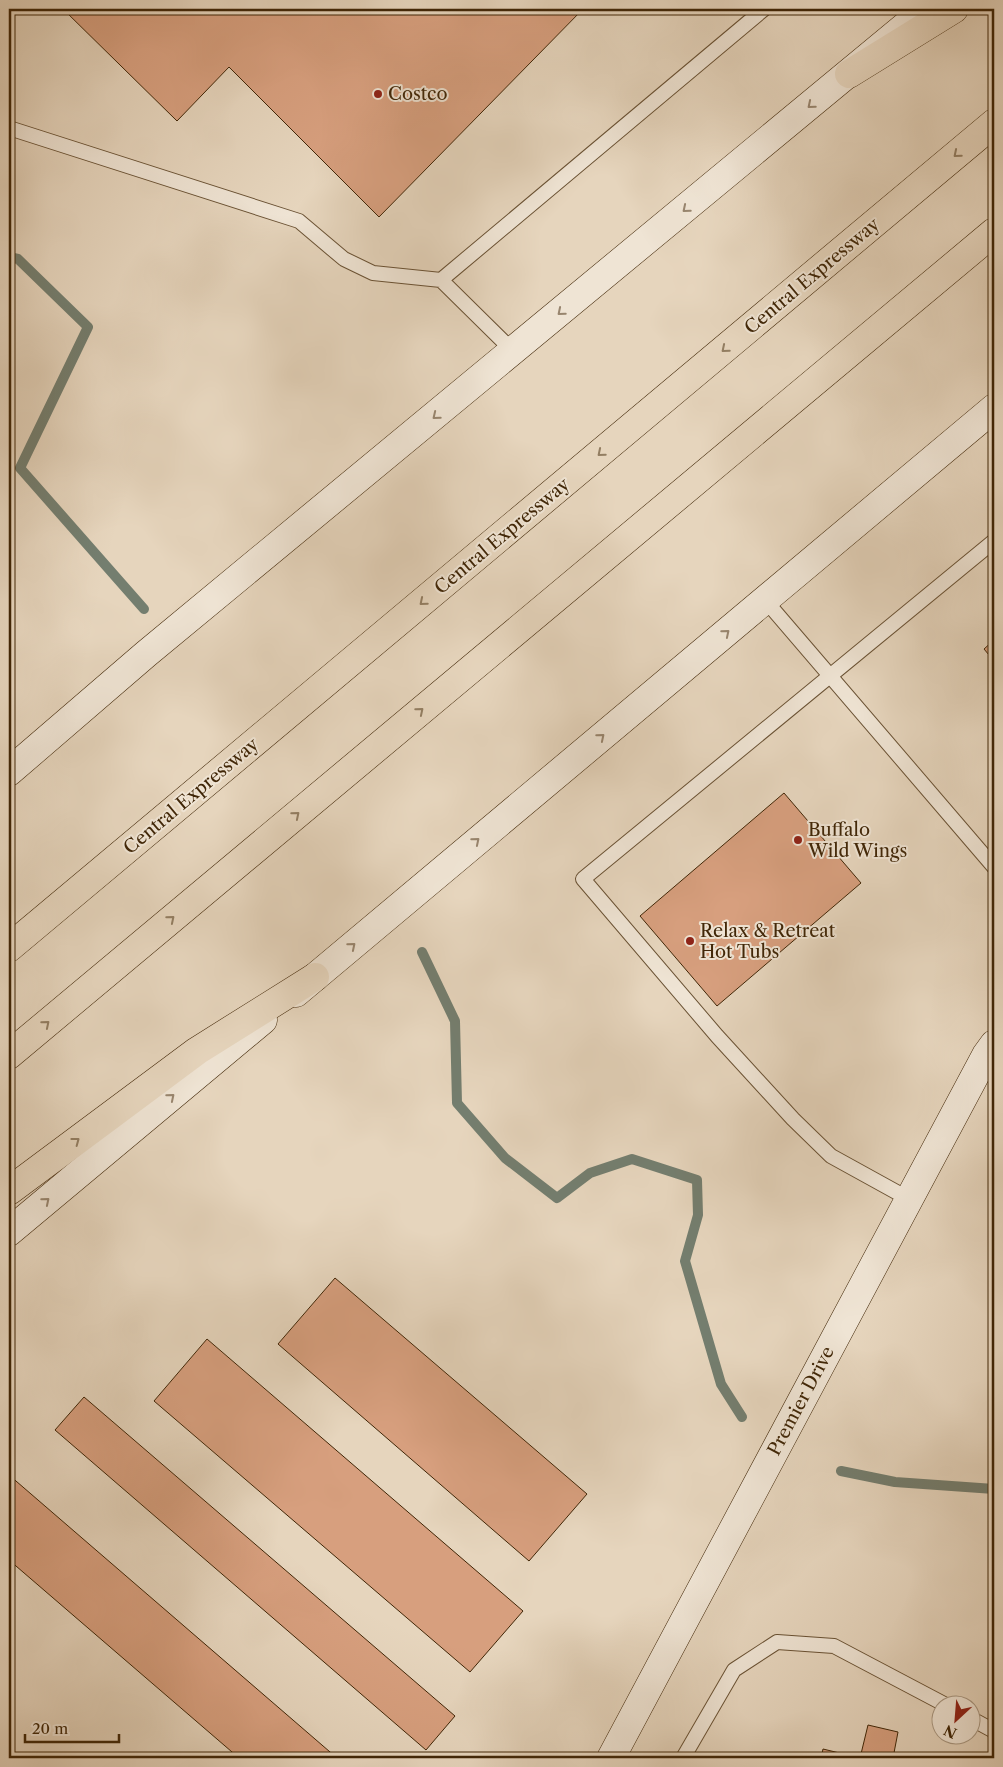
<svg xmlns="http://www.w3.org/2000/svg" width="1003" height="1767" viewBox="0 0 1003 1767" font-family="'Libre Caslon Text',serif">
  <rect width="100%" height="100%" fill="#e6d5bd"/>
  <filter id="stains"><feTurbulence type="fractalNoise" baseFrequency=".004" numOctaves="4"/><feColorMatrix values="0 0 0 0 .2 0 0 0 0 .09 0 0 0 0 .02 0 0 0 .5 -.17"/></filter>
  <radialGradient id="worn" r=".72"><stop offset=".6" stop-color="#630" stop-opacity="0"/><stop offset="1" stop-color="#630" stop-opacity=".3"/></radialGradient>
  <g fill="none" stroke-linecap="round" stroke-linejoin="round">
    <path stroke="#747e6f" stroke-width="10" d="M9,257L18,259L88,327L20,468L144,609
      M422,952L455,1021L457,1103L505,1158L557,1198L590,1173L632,1159L697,1180L698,1215L685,1261L721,1384L742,1417
      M841,1471L895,1482L994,1489"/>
  </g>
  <path fill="#d79f7e" stroke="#402607" d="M63,9H583L379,217L229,67L177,121Z
    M994,640V661L984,649Z
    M784,793L861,883L717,1006L640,916Z
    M335,1278L587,1494L529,1561L278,1344Z
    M207,1339L523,1611L470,1672L154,1401Z
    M84,1397L455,1716L426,1750L55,1430Z
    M9,1475L337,1758H239L9,1560Z
    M868,1725L898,1732L893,1758H821L823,1749L860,1758Z"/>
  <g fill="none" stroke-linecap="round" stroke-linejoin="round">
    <defs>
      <path id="lane" d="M9,128L299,221L344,259L373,273L441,280L514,352
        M441,280L764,9
        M765,600L994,867
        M909,1199L831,1156L793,1119L717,1036L583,879L994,541
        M970,1718L994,1731
        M683,1758L734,1670L777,1642L834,1646L944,1704"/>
      <path id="secondary" d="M9,772L146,654L926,9
        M296,993L994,408
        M9,1232L263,1020
        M611,1758L986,1055L994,1044"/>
      <path id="highway" d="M849,74L954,9
        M9,948L994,123
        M9,1055L994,232
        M9,1191L197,1051L315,977"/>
    </defs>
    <use href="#lane" stroke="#6a5234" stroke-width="16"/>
    <use href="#secondary" stroke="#402607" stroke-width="29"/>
    <use href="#highway" stroke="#402607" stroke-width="29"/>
    <use href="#lane" stroke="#efe4d4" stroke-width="14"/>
    <use href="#secondary" stroke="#efe4d4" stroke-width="28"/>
    <use href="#highway" stroke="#e6d5bd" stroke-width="28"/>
  </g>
  <defs><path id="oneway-chevron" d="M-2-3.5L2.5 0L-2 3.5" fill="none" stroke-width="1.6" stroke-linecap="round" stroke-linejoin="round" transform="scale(1.25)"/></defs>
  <g stroke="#98856e">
    <use href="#oneway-chevron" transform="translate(811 105) rotate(140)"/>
    <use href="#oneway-chevron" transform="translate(686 209) rotate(140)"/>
    <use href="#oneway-chevron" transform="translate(561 312) rotate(140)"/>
    <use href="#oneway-chevron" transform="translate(436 416) rotate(141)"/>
    <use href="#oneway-chevron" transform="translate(726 633) rotate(-40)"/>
    <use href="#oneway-chevron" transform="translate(601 737) rotate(-40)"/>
    <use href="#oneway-chevron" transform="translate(476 841) rotate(-40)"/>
    <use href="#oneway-chevron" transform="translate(352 946) rotate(-40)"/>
    <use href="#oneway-chevron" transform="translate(171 1097) rotate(-40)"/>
    <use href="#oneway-chevron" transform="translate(46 1201) rotate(-40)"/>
  </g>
  <g stroke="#937e62">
    <use href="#oneway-chevron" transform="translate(957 154) rotate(140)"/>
    <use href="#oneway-chevron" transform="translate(725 349) rotate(140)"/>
    <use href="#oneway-chevron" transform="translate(601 453) rotate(140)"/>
    <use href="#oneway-chevron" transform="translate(423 602) rotate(140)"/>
    <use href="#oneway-chevron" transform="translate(420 711) rotate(-40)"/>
    <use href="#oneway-chevron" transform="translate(296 815) rotate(-40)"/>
    <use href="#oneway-chevron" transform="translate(171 919) rotate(-40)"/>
    <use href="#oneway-chevron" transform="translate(46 1024) rotate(-40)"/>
    <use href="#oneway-chevron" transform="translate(76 1141) rotate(-37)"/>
  </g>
  <g fill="#8f2418" stroke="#efe4d4" stroke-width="2">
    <circle cx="378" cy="94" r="5"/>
    <circle cx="798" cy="840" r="5"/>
    <circle cx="690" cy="941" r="5"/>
  </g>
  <g text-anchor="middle" stroke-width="4" stroke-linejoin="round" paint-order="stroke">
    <g font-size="18" fill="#402607" stroke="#efe4d4" text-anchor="start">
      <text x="388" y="100">Costco</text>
      <text x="808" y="836">Buffalo<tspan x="808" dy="21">Wild Wings</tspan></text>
      <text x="700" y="937">Relax &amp; Retreat<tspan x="700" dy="21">Hot Tubs</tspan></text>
    </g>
    <g font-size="18" fill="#402607" stroke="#efe4d4">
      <text transform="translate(812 276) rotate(-40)" y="6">Central Expressway</text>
      <text transform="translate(502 536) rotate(-40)" y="6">Central Expressway</text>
      <text transform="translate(191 796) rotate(-40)" y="6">Central Expressway</text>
      <text transform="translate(801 1401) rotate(-62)" y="6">Premier Drive</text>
    </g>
  </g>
  <rect width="1003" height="1767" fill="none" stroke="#e6d5bd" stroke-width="30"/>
  <rect x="10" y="10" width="983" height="1747" fill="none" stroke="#402607" stroke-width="2.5"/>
  <rect x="15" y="15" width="973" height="1737" fill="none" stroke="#402607"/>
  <g transform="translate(956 1720) rotate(206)"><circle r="24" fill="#efe4d4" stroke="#a99882"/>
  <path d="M0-4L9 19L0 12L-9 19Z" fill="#8f2418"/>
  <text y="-8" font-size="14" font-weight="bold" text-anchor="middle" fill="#402607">N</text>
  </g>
  <path d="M25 1734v8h94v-8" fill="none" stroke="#402607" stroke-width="2.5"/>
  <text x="32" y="1734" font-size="15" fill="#402607" stroke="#efe4d4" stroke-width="4" paint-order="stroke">20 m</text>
  <rect width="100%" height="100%" filter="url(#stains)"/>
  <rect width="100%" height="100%" fill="url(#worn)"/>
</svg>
